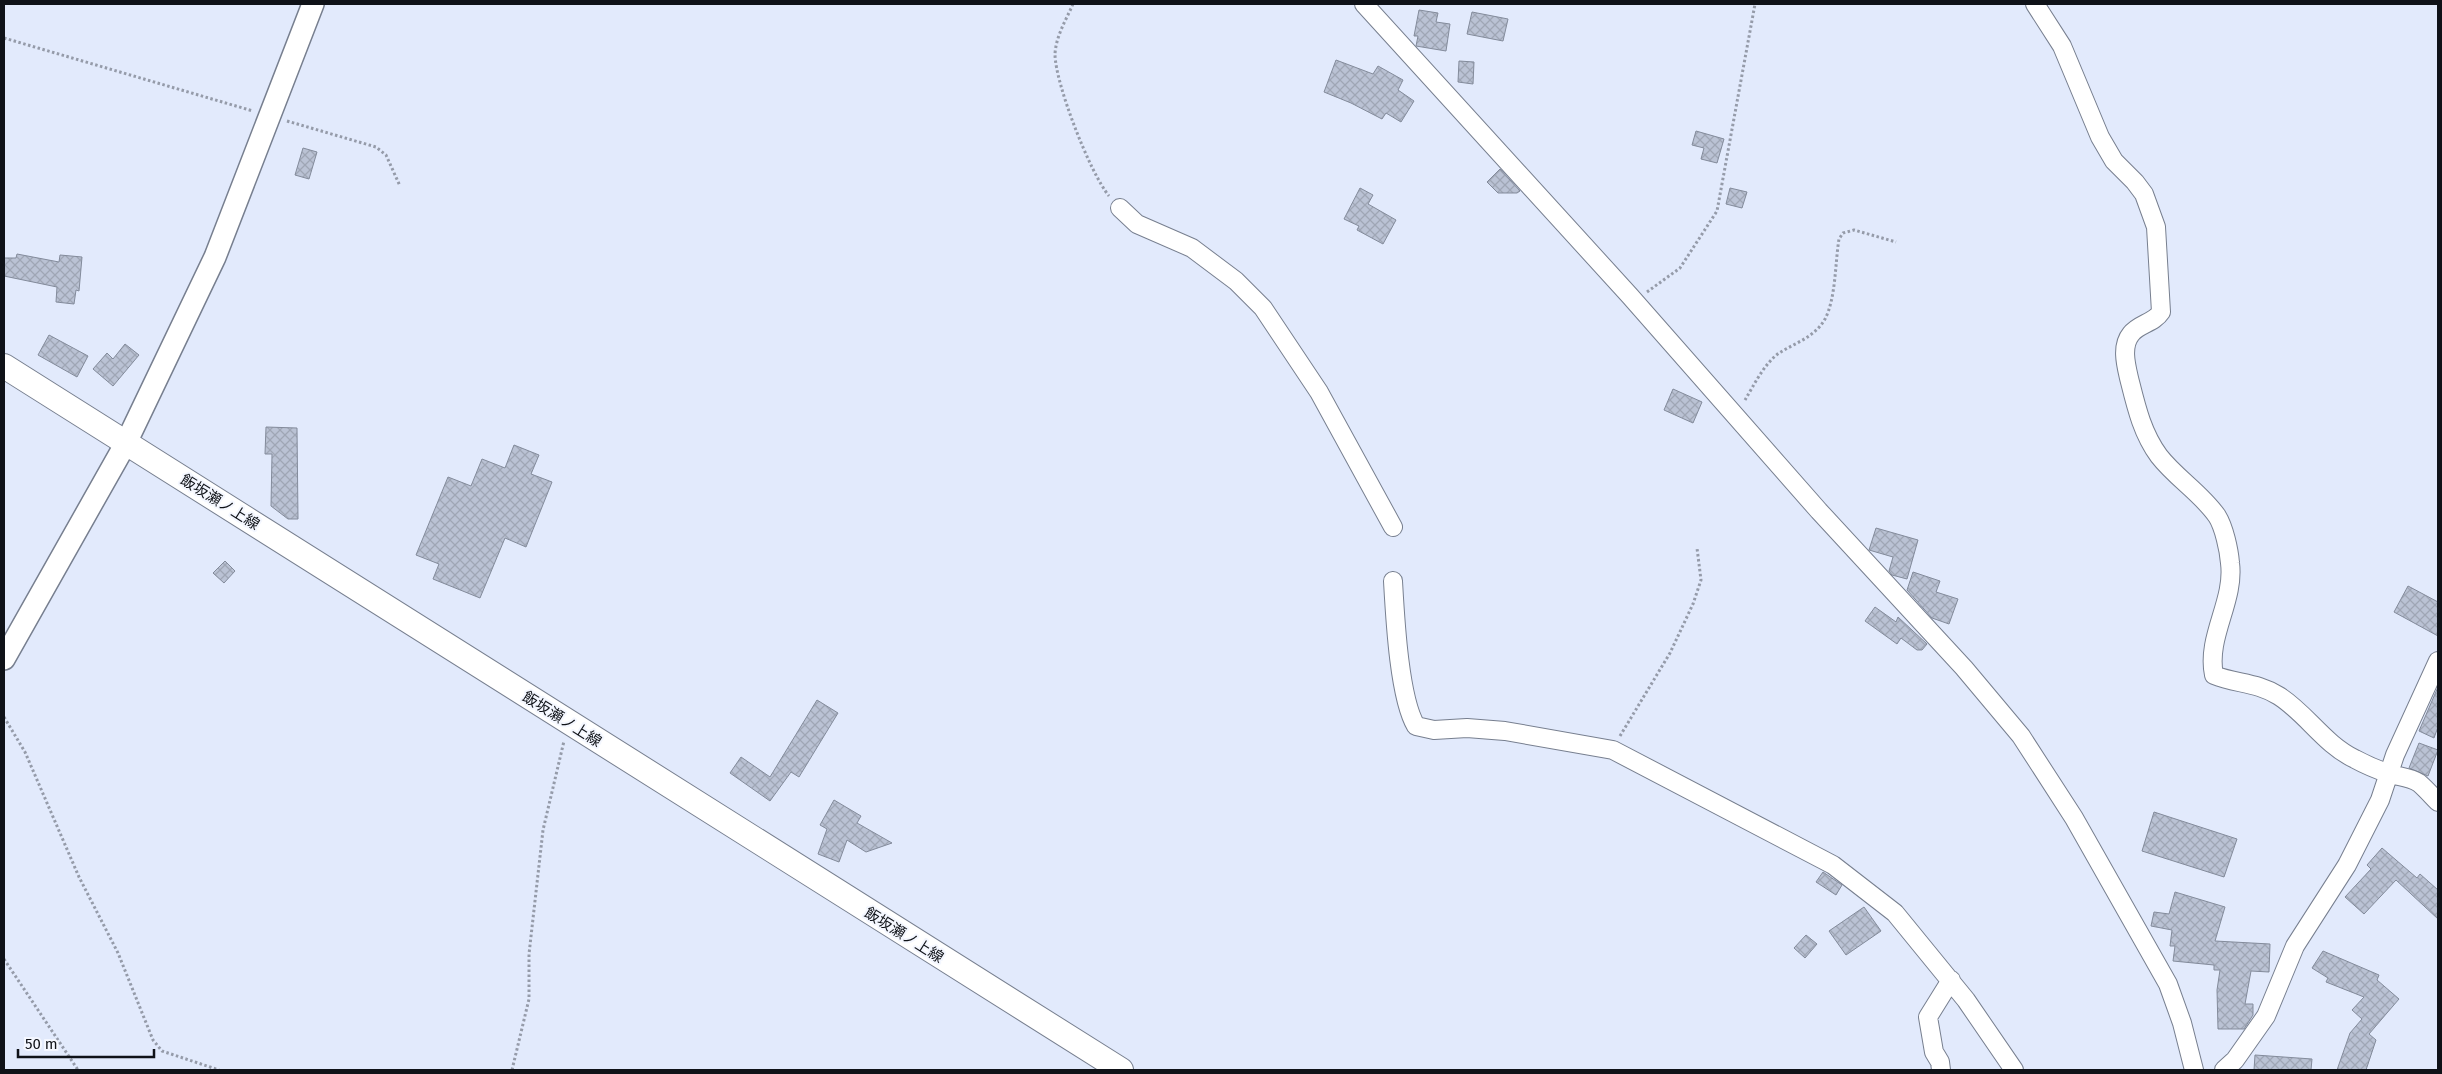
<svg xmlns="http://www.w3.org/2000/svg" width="2442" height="1074" viewBox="0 0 2442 1074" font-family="'Fira Sans','Noto Sans JP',sans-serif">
  <defs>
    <pattern id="building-cross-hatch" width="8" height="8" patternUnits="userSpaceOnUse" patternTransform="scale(1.25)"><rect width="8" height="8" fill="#bac2d4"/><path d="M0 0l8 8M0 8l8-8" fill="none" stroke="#9fa6b5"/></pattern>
  </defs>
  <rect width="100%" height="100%" fill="#e2eafc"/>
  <path fill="url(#building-cross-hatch)" stroke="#838b9b" d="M1419,10L1438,13L1436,22L1450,24L1446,51L1416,46L1418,36H1414Z
    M1472,12L1508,19L1503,41L1467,34Z
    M1336,60L1373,74L1378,66L1403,80L1398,90L1414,101L1401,122L1386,113L1382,119L1351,103L1324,92Z
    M1459,61L1474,62L1473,84L1458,82Z
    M1696,131L1724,139L1717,163L1701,159L1704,148L1692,145Z
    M303,148L317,152L309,179L295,175Z
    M1500,169L1520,191L1517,193H1498L1487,182Z
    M1360,188L1373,195L1368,204L1396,220L1383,244L1357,230L1359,226L1344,219Z
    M1730,188L1747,192L1742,208L1726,204Z
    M17,254L59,262L60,255L82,257L79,291L76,290L74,304L56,302L57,287L4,276V258H16Z
    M49,335L88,356L77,377L38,355Z
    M125,344L139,355L113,386L93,369L107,353L113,359Z
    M1673,389L1702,402L1693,423L1664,410Z
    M266,427L297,428L298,519H288L271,506L272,454H265Z
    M514,445L539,455L531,474L552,482L526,547L505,538L480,598L433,579L439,564L416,555L448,477L471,486L482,459L505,468Z
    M1876,528L1918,540L1907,579L1892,575L1889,571L1893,557L1869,550Z
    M225,561L235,571L224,583L213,573Z
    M1913,572L1940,581L1936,592L1958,599L1949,624L1932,618L1907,590Z
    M2408,586L2438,602V636L2394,612Z
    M1875,607L1896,622L1898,617L1927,644L1922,650H1917L1901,638L1897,644L1865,621Z
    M2438,687V727L2434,738L2419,731Z
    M817,700L838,713L799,777L791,772L770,801L730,773L741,757L770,777Z
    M2419,743L2438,750L2428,776L2409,768Z
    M834,800L861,816L857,823L892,843L866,852L847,840L839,862L818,854L827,829L820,825Z
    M2154,812L2237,839L2224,877L2142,851Z
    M2382,848L2417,878L2420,874L2438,890V919L2396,880L2364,914L2345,897L2371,869L2367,865Z
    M1823,872L1842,885L1836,895L1816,882Z
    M2175,892L2225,907L2215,941L2270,944L2269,972L2251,971L2245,1004H2253V1015L2244,1029H2218L2217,990L2220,970H2214V965L2173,961L2175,946H2170L2172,930L2151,926L2154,912L2169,914Z
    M1864,907L1881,931L1846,955L1829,931Z
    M1806,935L1817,944L1805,958L1794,948Z
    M2323,951L2379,975L2377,980L2399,999L2369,1034L2376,1040L2366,1070H2337L2350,1033L2362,1019L2352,1010L2364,997L2326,982L2328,978L2312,968Z
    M2255,1055L2312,1059L2311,1070H2254Z"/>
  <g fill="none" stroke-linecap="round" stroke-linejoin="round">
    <defs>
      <path id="minor" d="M1364,4L1630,296L1819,511L1964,668L2021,736L2074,818L2168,984L2182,1023L2194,1070
        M2035,4L2062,46L2100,137L2114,161L2135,182L2144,194L2156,227L2161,312C2154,323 2138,324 2131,334C2121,346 2126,365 2129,378C2136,406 2142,433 2159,456C2176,478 2201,493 2217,516C2224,527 2229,550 2230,563C2235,601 2206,637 2214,675C2236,684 2257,682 2279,696C2307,714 2324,744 2355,759C2366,765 2378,770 2390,774C2400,777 2410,777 2419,783C2426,789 2432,796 2438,802
        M1120,208L1137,224L1192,248L1236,281L1263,308L1319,392L1393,527
        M1393,581C1395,616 1399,698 1416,726L1434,730L1467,728L1505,731L1613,750L1833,865L1895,913L1966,1000L2014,1070
        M1941,1070L1940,1062L1934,1052L1928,1017L1951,980
        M2224,1070L2235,1060L2266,1016L2295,946L2347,865L2380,800L2395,755L2438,661"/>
      <path id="tertiary" d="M4,659L126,443L215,257L313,4"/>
      <path id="secondary" d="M4,366L1121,1070"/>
    </defs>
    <use href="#minor" stroke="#777f8f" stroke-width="20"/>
    <use href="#tertiary" stroke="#777f8f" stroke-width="24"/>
    <use href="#secondary" stroke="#777f8f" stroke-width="26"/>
    <path stroke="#959ba9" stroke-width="3" stroke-dasharray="2.5 2.5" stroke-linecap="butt" d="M1073,4C1066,20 1056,36 1055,54C1055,83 1090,173 1109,196
      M4,38L253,111
      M287,121L376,147L386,155L400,186
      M1647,292L1680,268L1717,211L1755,4
      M1745,400C1754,385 1764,364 1779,353C1795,343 1815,337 1825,319C1836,298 1835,263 1839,239L1843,233L1854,230L1896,242
      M4,717L25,752L79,877L118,953L153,1040L162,1051L219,1070
      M1620,736L1670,653L1693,604L1701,580L1697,548
      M4,959L78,1070
      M512,1070L529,999V954L543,830L564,741"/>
    <use href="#minor" stroke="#fff" stroke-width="18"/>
    <use href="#tertiary" stroke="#fff" stroke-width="21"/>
    <use href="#secondary" stroke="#fff" stroke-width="24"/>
  </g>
  <g text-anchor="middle" stroke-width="4" stroke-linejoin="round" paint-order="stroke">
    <g font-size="15" fill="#0f1218" stroke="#f4f7ff">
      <text transform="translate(220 502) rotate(32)" y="5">飯坂瀬ノ上線</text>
      <text transform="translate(562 719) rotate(32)" y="5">飯坂瀬ノ上線</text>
      <text transform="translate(904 935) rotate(32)" y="5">飯坂瀬ノ上線</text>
    </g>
  </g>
  <rect width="2442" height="1074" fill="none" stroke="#0f1218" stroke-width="10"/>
  <path d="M18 1049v8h136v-8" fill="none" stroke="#0f1218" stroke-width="2.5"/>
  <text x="25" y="1049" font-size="15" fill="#0f1218" stroke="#f4f7ff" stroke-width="4" paint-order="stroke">50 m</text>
</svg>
